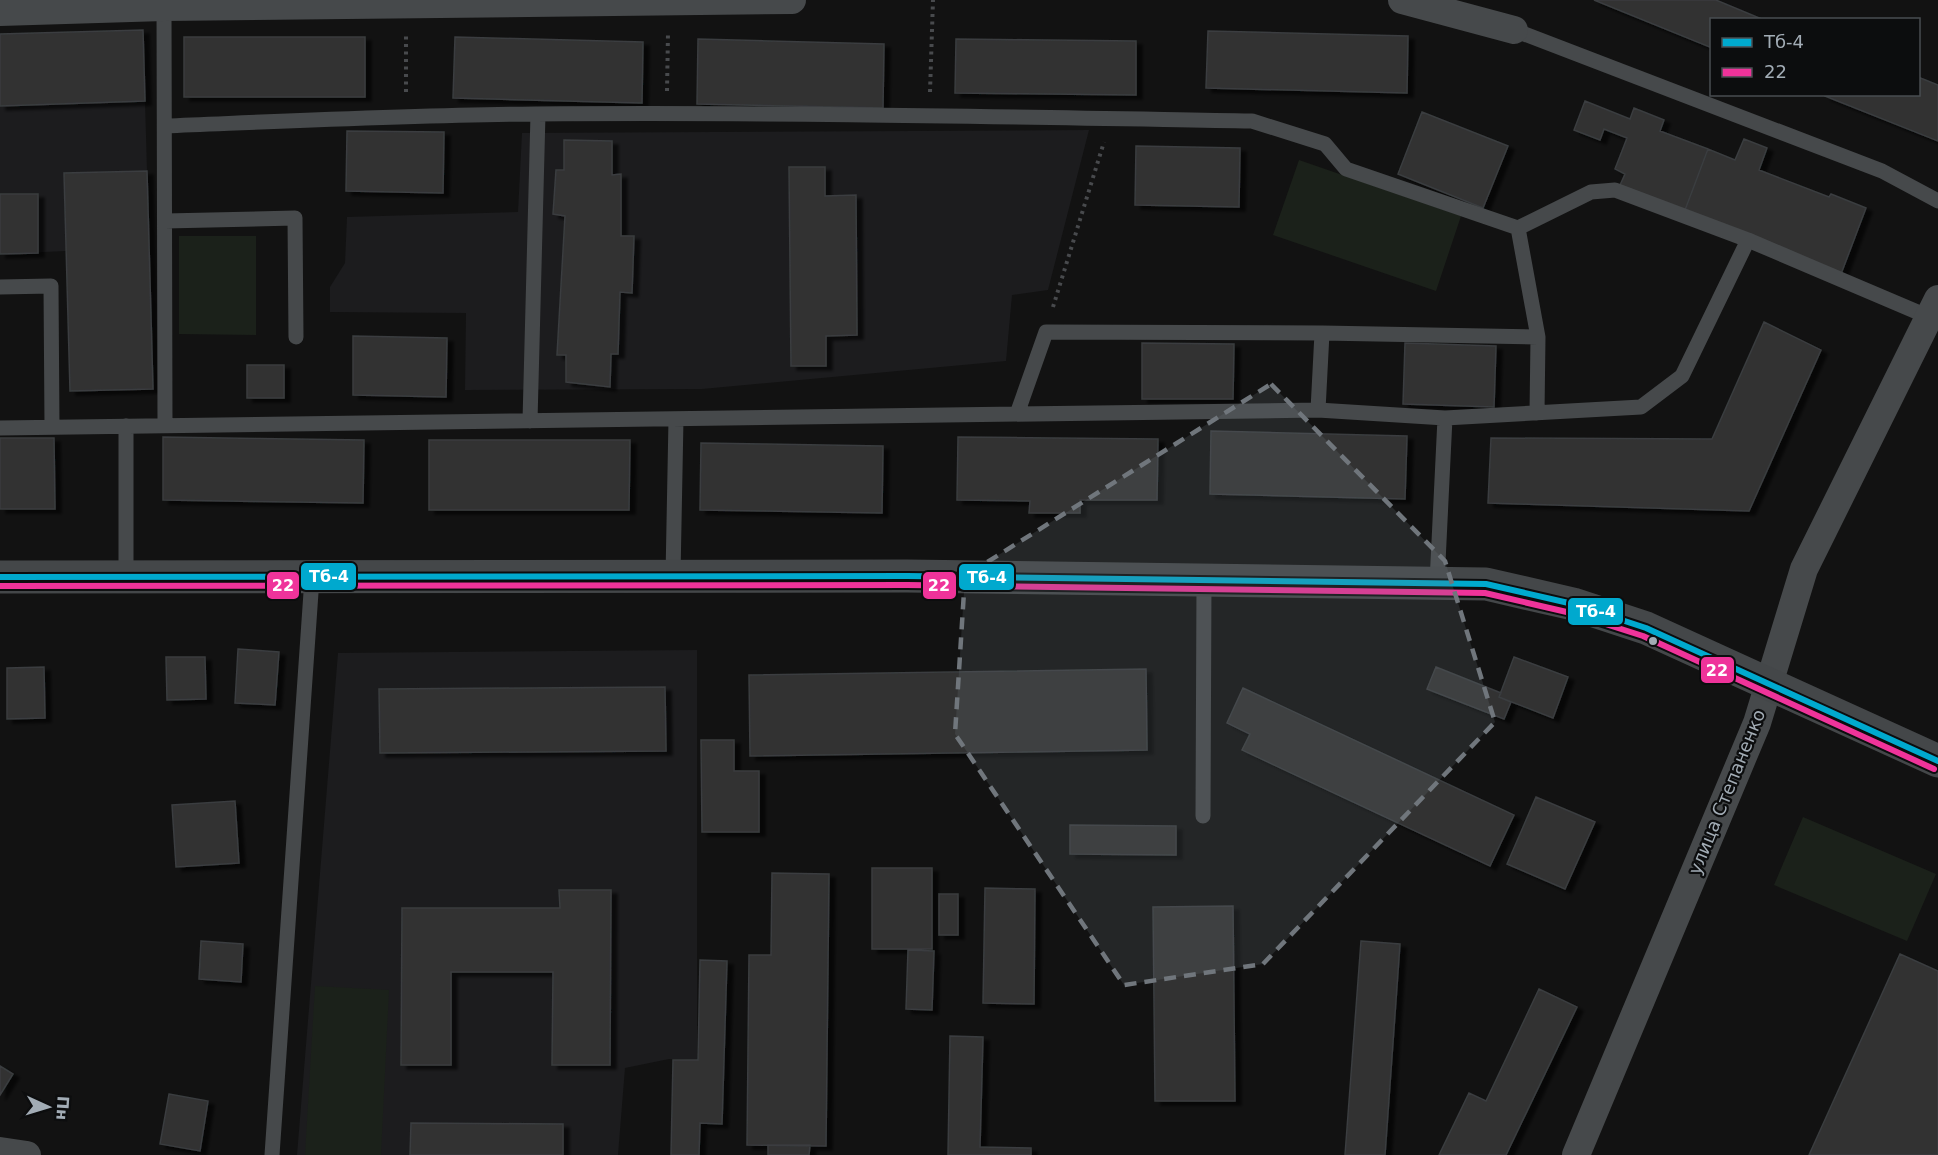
<svg xmlns="http://www.w3.org/2000/svg" width="1938" height="1155" viewBox="0 0 1938 1155" font-family="'DejaVu Sans',sans-serif">
  <defs>
    <filter id="shadow"><feDropShadow dx="6" dy="4" stdDeviation="1.5" flood-color="#0009"/></filter>
  </defs>
  <rect width="100%" height="100%" fill="#121212"/>
  <path fill="#1c1c1e" d="M143,30L147,171L64,173L66,251L0,254V34Z
    M1089,130L1048,290L1012,295L1006,361L702,389L465,390L466,313L330,312V287L345,263L347,217L518,212L522,133Z
    M697,650V1060L669,1059L625,1068L618,1155H297L338,653Z"/>
  <path fill="#1b211a" d="M1299,160L1461,216L1436,291L1273,235Z
    M179,236H256V335L179,334Z
    M1803,817L1936,874L1907,941L1774,885Z
    M315,986L389,990L381,1155H305Z"/>
  <path fill="#313133" stroke="#3a3d3f" stroke-width="1.5" filter="url(#shadow)" d="M1594,0H1716L1764,20H1712V48Z
    M143,30L145,101L0,106V34Z
    M1208,31L1408,36L1407,93L1206,88Z
    M184,37H365V97H184Z
    M455,37L643,42L642,103L453,98Z
    M698,39L884,44L883,108L697,104Z
    M956,39L1136,41V95L955,93Z
    M1918,77L1938,85V141L1825,96L1826,94H1918Z
    M1585,101L1630,119L1634,108L1664,120L1660,131L1708,149L1685,210L1620,185L1625,174L1615,169L1627,138L1604,129L1600,140L1574,130Z
    M1422,112L1508,146L1483,208L1398,174Z
    M347,131L444,132L443,193L346,191Z
    M1744,139L1767,148L1759,170L1829,197L1831,194L1866,208L1841,274L1685,210L1708,149L1735,160Z
    M564,140L612,141V175L621,174V236H634L632,293L620,292L618,354H611L610,387L566,382V355H557L565,216L553,214L556,170H564Z
    M1136,146L1240,148L1239,207L1135,205Z
    M789,167H825V196L856,195L857,335L826,336V366H791Z
    M147,171L153,389L70,391L64,173Z
    M0,194H38V253L0,254Z
    M1764,322L1821,350L1749,511L1488,503L1491,438L1712,439Z
    M353,336L447,338L446,397L353,395Z
    M1142,343L1234,344L1233,399H1142Z
    M1405,343L1496,346L1494,407L1403,404Z
    M247,365H284V398H247Z
    M1211,431L1407,436L1405,499L1210,494Z
    M163,437L364,440L363,503L163,500Z
    M958,437L1158,439L1157,500H1080V513H1029L1030,501L957,500Z
    M0,438H54L55,509H0Z
    M429,440H630L629,510H429Z
    M701,443L883,446L882,513L700,510Z
    M238,649L279,652L275,705L235,703Z
    M166,657H205L206,699L167,700Z
    M1514,657L1568,677L1553,718L1499,697Z
    M44,667L45,718L7,719V668Z
    M1436,667L1501,693L1499,697L1511,702L1504,719L1427,689Z
    M1146,669L1147,750L750,756L749,675Z
    M665,687L666,751L380,753L379,689Z
    M1243,688L1514,815L1490,866L1242,750L1250,734L1227,723Z
    M701,740H734V771H759V832H702Z
    M1536,797L1595,822L1565,889L1507,864Z
    M235,801L239,863L176,867L172,805Z
    M1070,825L1176,826V855L1070,854Z
    M872,868H932V949H872Z
    M772,873L829,874L826,1146L747,1145L749,955H771Z
    M985,888L1035,889L1034,1004L983,1003Z
    M559,890H611L610,1065H552L553,972H451V1065H401L402,908H560Z
    M939,894H958V935H939Z
    M1233,906L1235,1101H1155L1153,907Z
    M201,941L243,944L241,982L199,979Z
    M1361,941L1400,944L1385,1155H1345Z
    M908,950L934,951L932,1010L906,1009Z
    M1900,954L1938,971V1155H1809Z
    M700,960L727,961L722,1124L700,1123L699,1155H671L673,1060H698Z
    M1539,989L1577,1007L1506,1155H1439L1469,1093L1486,1101Z
    M950,1036L983,1037L980,1147L1031,1148V1155H948Z
    M0,1066L13,1074L0,1095Z
    M169,1094L208,1101L200,1151L160,1144Z
    M411,1123L563,1124V1155H410Z
    M768,1145H810L809,1155H768Z"/>
  <g fill="none" stroke-linecap="round" stroke-linejoin="round">
    <path stroke="#484a4d" stroke-width="4" stroke-dasharray="3 4.5" stroke-linecap="butt" d="M667,91L668,33
      M406,92V33
      M930,92L933,0
      M1053,307L1104,142"/>
    <path stroke="#46494b" stroke-width="15" d="M164,7L165,425
      M1514,30L1882,171L1938,201
      M165,126C289,121 412,115 536,114C775,112 1014,117 1252,121L1325,144L1346,169L1518,228L1591,192L1615,190L1748,240L1929,317
      M165,221L295,218L296,337
      M1518,228L1538,337L1537,413
      M0,287L51,286L52,427
      M1322,333L1538,337
      M1017,414L1046,332L1322,333L1318,410
      M530,421L538,114
      M0,428L1318,410L1445,418L1641,407L1682,376L1748,240
      M673,576L676,419
      M126,577V426
      M1437,583L1445,418
      M1203,816L1204,581
      M272,1155L312,578"/>
    <path stroke="#46494b" stroke-width="28" d="M1402,0L1514,30
      M0,12L164,7L792,0
      M0,1151L27,1155
      M1576,1155L1757,723L1804,569L1938,299"/>
    <path stroke="#444749" stroke-width="33" d="M0,577L907,576L1486,584L1573,604L1646,628L1938,761"/>
    <defs>
      <path id="bus-1" d="M0,577L907,576L1486,584L1573,604L1646,628L1938,761"/>
      <path id="bus-2" d="M0,586L907,585L1485,593L1571,613L1643,636L1934,769"/>
    </defs>
    <use href="#bus-1" stroke="#0c0d0e" stroke-width="10"/>
    <use href="#bus-2" stroke="#0c0d0e" stroke-width="10"/>
    <use href="#bus-1" stroke="#00a9ce" stroke-width="6"/>
    <use href="#bus-2" stroke="#ef339a" stroke-width="6"/>
  </g>
  <path fill="#70767c" fill-opacity="0.2" stroke="#70767c" stroke-width="4.5" stroke-dasharray="12 8" stroke-linejoin="round" d="M1271,384L1445,561L1495,722L1263,964L1124,985L955,734L965,576Z"/>
  <circle fill="#a2acb5" stroke="#0c0d0e" stroke-width="2" cx="1653" cy="641" r="5"/>
  <g text-anchor="middle" stroke-width="4.5" stroke-linejoin="round" paint-order="stroke">
    <g font-size="18" fill="#a2acb5" stroke="#0c0d0e">
      <text transform="translate(1727 792) rotate(-68)" y="6">улица Степаненко</text>
    </g>
  </g>
  <g stroke="#0c0d0e" stroke-width="2">
    <rect x="300" y="562" width="57" height="29" rx="6" fill="#00a9ce"/>
    <rect x="958" y="563" width="57" height="28" rx="6" fill="#00a9ce"/>
    <rect x="922" y="571" width="35" height="29" rx="6" fill="#ef339a"/>
    <rect x="266" y="571" width="34" height="29" rx="6" fill="#ef339a"/>
    <rect x="1567" y="597" width="57" height="29" rx="6" fill="#00a9ce"/>
    <rect x="1700" y="656" width="35" height="28" rx="6" fill="#ef339a"/>
  </g>
  <g font-size="16" text-anchor="middle" font-weight="bold" fill="#fff">
    <text x="329" y="582">Тб-4</text>
    <text x="987" y="583">Тб-4</text>
    <text x="939" y="591">22</text>
    <text x="283" y="591">22</text>
    <text x="1596" y="617">Тб-4</text>
    <text x="1717" y="676">22</text>
  </g>
  <rect x="1710" y="18" width="210" height="78" fill="#0c0d0e" stroke="#484d51" stroke-width="1.5"/>
  <rect x="1722" y="38" width="30" height="9" fill="#00a9ce" stroke="#484d51" stroke-width="1.5"/>
  <text x="1764" y="48" font-size="18" fill="#a2acb5">Тб-4</text>
  <rect x="1722" y="68" width="30" height="9" fill="#ef339a" stroke="#484d51" stroke-width="1.5"/>
  <text x="1764" y="78" font-size="18" fill="#a2acb5">22</text>
  <g transform="translate(48 1107) rotate(94)" stroke="#0c0d0e" stroke-width="4.5" paint-order="stroke">
  <path d="M0-4.5L10 22L0 15L-10 22Z" fill="#a2acb5"/>
  <text y="-9" font-size="16" font-weight="bold" text-anchor="middle" fill="#a2acb5">Пн</text>
  </g>
</svg>
